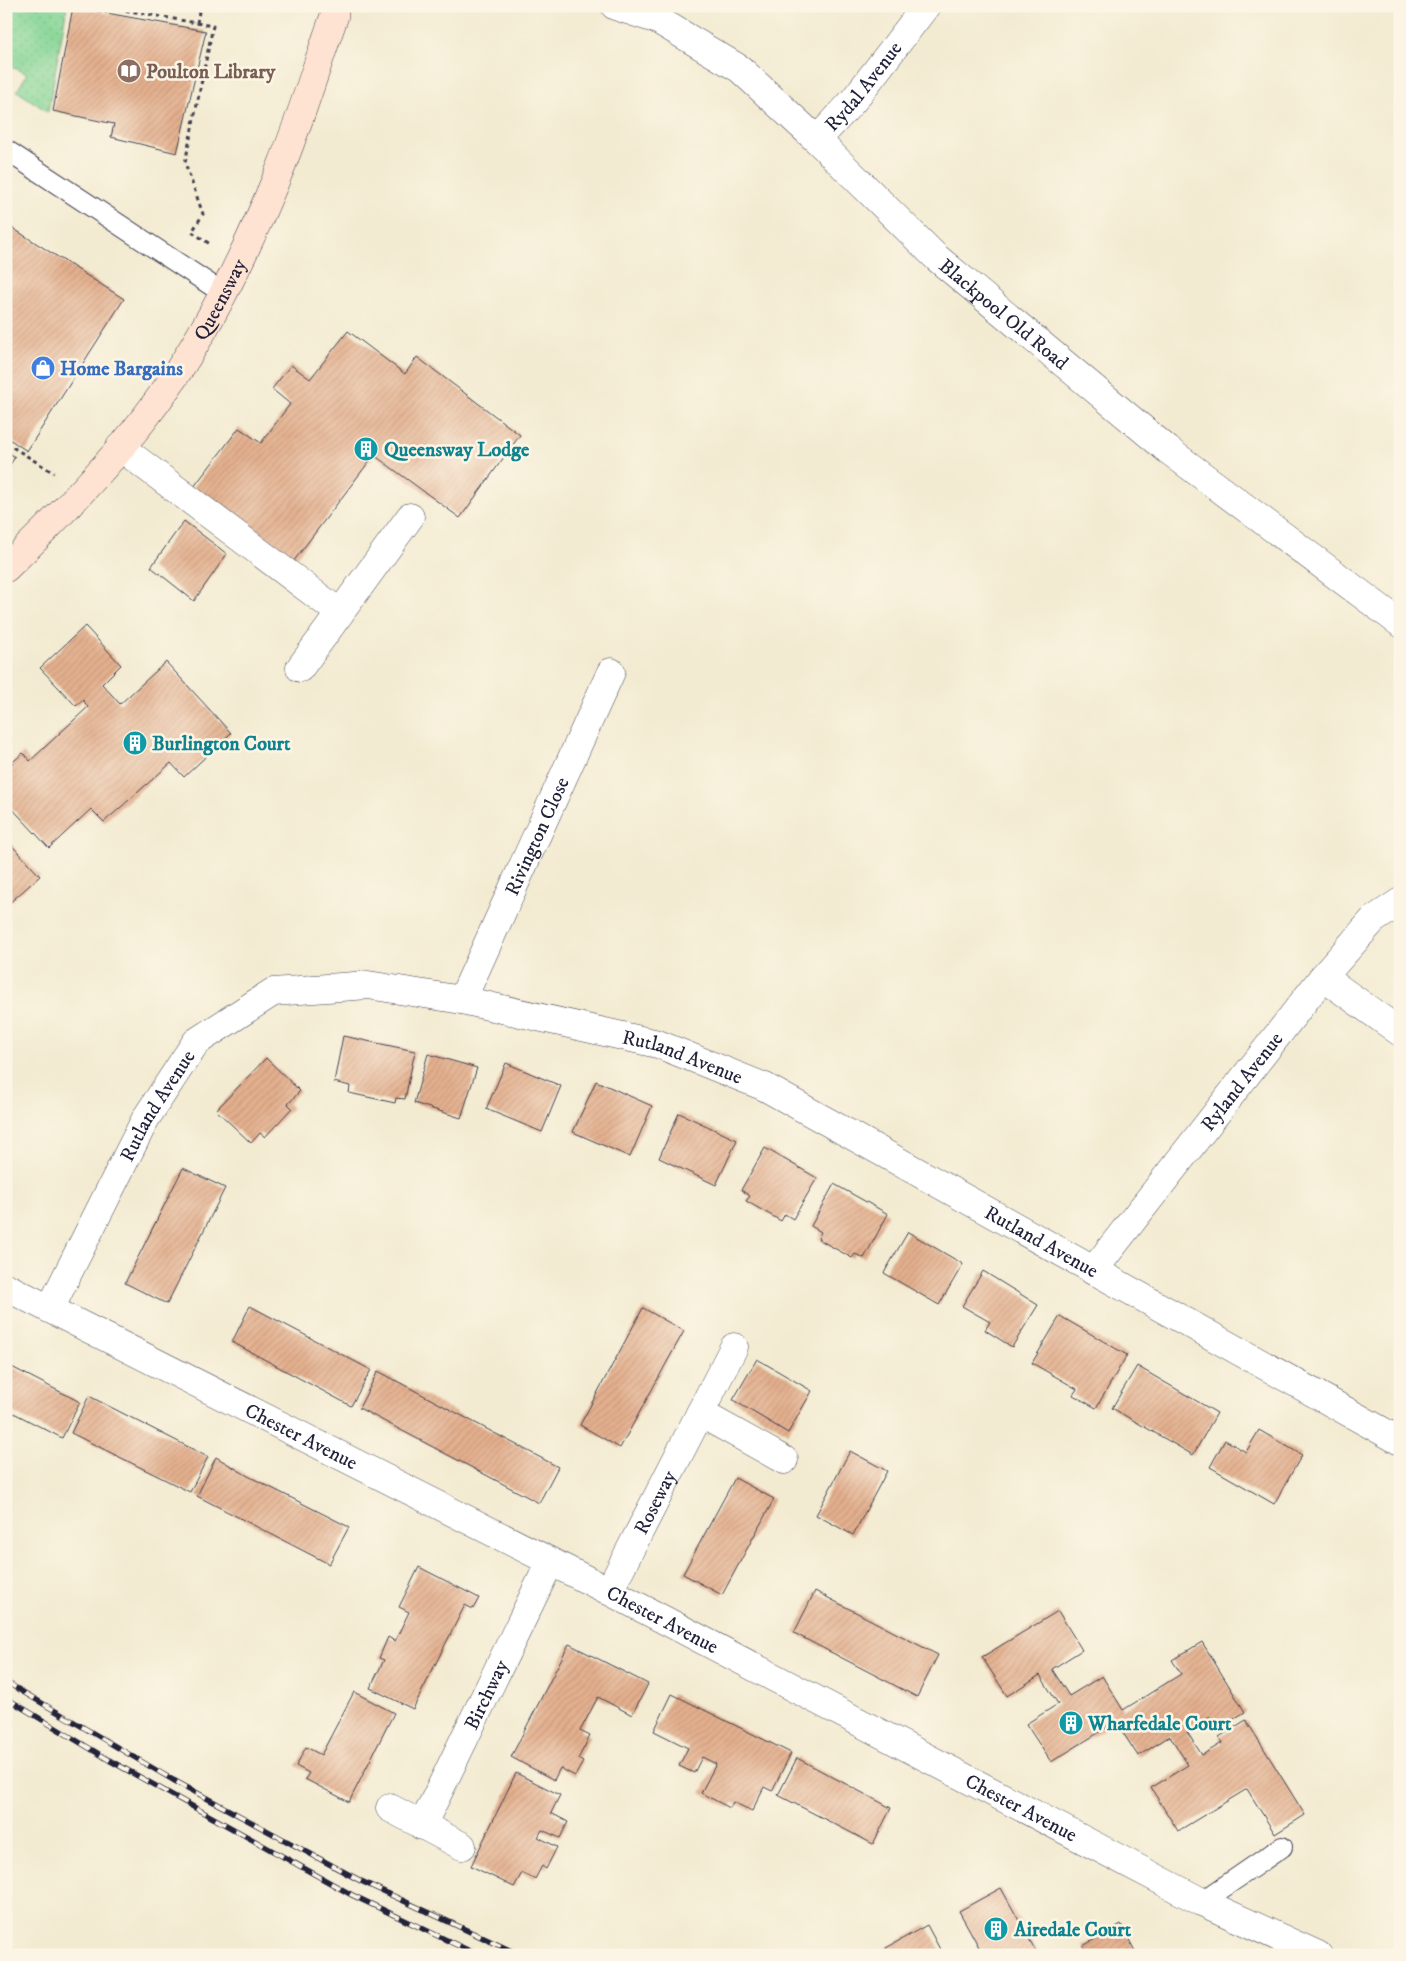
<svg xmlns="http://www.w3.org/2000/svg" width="1406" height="1961" viewBox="0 0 1406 1961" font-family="'IM FELL DW Pica',serif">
  <defs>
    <pattern id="grass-dots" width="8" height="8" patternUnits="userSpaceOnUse" patternTransform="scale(1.25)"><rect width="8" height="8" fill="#85d696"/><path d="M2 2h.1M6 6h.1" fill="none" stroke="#73b782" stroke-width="1.8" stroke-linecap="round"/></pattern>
    <pattern id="building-hatch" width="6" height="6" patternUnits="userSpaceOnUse" patternTransform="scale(1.25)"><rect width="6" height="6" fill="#e4b08e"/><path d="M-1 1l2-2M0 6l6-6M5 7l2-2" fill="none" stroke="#c3977b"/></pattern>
  </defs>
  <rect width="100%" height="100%" fill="#fcf5e5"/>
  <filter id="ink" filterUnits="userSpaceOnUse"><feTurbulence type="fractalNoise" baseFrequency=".02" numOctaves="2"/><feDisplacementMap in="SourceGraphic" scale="10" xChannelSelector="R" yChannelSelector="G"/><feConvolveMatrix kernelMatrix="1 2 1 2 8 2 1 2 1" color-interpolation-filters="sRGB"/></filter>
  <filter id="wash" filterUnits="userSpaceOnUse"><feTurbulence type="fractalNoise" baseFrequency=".0096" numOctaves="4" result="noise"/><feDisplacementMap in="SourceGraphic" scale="20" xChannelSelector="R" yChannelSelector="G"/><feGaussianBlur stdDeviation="1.12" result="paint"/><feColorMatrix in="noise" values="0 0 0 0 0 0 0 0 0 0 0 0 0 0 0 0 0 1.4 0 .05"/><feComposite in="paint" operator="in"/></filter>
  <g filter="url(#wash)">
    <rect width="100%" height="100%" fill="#f3ebd1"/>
    <path fill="url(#grass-dots)" stroke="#547c68" d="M14,6H67L48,112L17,91L27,74L17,69L6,66V18Z"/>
    <g id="blocks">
      <path fill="url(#building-hatch)" d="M73,7L206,31L177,153L111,137L114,124L53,111Z
        M6,224L124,299L27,451L6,437Z
        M348,331L405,374L417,357L520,435L460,518L374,455L293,562L193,488L239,428L261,443L290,404L272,389L291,365L310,379Z
        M6,451L15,457L6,471Z
        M184,521L227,554L194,601L151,567Z
        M85,626L121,665L102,684L120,704L166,662L231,733L184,777L171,763L104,822L91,809L49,848L6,802V768L23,753L30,761L88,707L83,700L76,706L40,668Z
        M6,839L40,876L6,906Z
        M343,1036L415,1051L405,1099L396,1098L395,1103L349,1093L350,1086L334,1082Z
        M428,1054L477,1068L461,1118L414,1103Z
        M266,1058L300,1091L288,1104L292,1108L265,1137L260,1133L251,1143L216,1110Z
        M506,1063L561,1086L542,1132L486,1109Z
        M596,1081L652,1106L630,1157L573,1132Z
        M679,1113L737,1140L716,1185L659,1158Z
        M765,1148L817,1178L793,1219L785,1214L781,1221L746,1201L750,1196L741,1190Z
        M183,1168L225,1188L167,1304L125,1283Z
        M834,1184L888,1214L864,1258L855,1254L852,1258L818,1239L821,1232L811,1226Z
        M908,1232L963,1264L939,1305L884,1273Z
        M983,1271L1038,1305L1012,1347L985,1330L990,1322L962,1306Z
        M250,1306L371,1370L351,1406L232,1342Z
        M643,1308L684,1331L620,1448L580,1425Z
        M1060,1316L1127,1355L1096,1408L1073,1395L1077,1389L1032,1363Z
        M757,1359L812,1391L788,1433L733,1400Z
        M6,1364L80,1402L62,1438L6,1409Z
        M1137,1366L1217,1413L1193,1455L1112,1408Z
        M378,1371L558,1467L539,1503L359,1408Z
        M89,1396L208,1457L190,1492L71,1433Z
        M1259,1430L1302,1455L1274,1504L1210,1467L1225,1440L1246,1452Z
        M850,1451L887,1471L853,1535L816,1515Z
        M216,1457L248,1476L349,1527L329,1564L197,1496Z
        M735,1478L774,1499L722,1595L683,1574Z
        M419,1567L479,1598L473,1609L465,1605L413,1709L370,1688L384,1660L379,1658L388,1637L395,1641L409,1612L399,1607Z
        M815,1591L938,1655L917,1697L794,1633Z
        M1058,1611L1082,1650L1052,1669L1069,1696L1102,1676L1123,1710L1181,1674L1172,1660L1202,1642L1245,1712L1217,1729L1210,1717L1187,1732L1202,1755L1222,1743L1219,1737L1246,1720L1305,1815L1275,1834L1247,1789L1178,1831L1151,1788L1188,1765L1170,1736L1138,1756L1116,1722L1051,1762L1026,1724L1058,1704L1040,1675L1007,1696L982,1657Z
        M569,1644L648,1684L632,1715L598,1697L580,1731L590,1736L578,1759L583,1762L575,1776L560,1768L554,1780L511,1757Z
        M354,1692L394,1713L349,1802L305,1779L309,1773L296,1766L306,1747L321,1755Z
        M672,1694L791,1753L772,1791L764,1787L752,1811L733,1802L730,1808L701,1793L716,1764L702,1757L694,1773L679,1766L688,1748L654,1731Z
        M797,1758L891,1808L873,1844L778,1795Z
        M516,1773L560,1795L551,1813L568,1822L560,1838L542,1830L538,1837L557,1847L546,1869L542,1866L535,1879L522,1873L514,1887L471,1866Z
        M1001,1888L1038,1955H964L979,1947L959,1911Z
        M1121,1924L1137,1955H1087L1083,1946Z
        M927,1925L943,1955H890L886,1948Z"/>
    </g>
  </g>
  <g filter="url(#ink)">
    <use href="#blocks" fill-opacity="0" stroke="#414052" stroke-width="1"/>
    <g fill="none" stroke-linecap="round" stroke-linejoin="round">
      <defs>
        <path id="service" d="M6,150L223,293
          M1202,1902L1282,1847"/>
        <g id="minor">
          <path id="s1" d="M817,140L853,101L926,6"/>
          <path d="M120,447L340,613L410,517"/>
          <path d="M300,668L340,613"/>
          <path d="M1323,977L1400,1032"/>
          <path id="s2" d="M462,1000L611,672"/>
          <path id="s3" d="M1093,1271L1323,977L1373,920L1400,902"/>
          <path id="s4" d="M6,1287L609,1591L1202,1902L1318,1955"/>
          <path id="s5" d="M50,1309L146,1118L196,1042L273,992L368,985L462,1000L658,1044L765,1087L1400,1441"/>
          <path d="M700,1413L784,1460"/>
          <path id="s6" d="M609,1591L734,1347"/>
          <path d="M390,1808L462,1846"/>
          <path id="s7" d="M422,1826L550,1562"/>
        </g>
        <g id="tertiary">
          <path id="s8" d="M615,6L658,20L740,69L817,140L937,258L1168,450L1400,623"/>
        </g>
        <g id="secondary">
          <path id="s9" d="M6,568C56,520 105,470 147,415C204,341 246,253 281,167C301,118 316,67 334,17L335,6"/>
        </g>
      </defs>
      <use href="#service" stroke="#414052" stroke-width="22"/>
      <use href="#minor" stroke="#414052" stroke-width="29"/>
      <use href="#tertiary" stroke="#414052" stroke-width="29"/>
      <use href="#secondary" stroke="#414052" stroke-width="29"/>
      <path stroke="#414052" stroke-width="3" stroke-dasharray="4 4" stroke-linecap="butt" d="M102,6L213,26L185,163L203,214L192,232L210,244
        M197,23L200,6
        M6,443L54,473"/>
      <use href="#service" stroke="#fff" stroke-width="20"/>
      <use href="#minor" stroke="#fff" stroke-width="28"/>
      <use href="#tertiary" stroke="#fff" stroke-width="28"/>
      <use href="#secondary" stroke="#fee3d2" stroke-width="28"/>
      <defs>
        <path id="rail" d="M6,1682L173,1780L361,1881L520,1955
          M6,1698L109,1760L352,1895L478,1955"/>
      </defs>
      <use href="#rail" stroke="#22223b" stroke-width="5.5"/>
      <use href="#rail" stroke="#fcf5e5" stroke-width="4" stroke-dasharray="11" stroke-linecap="butt"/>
    </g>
  </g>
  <defs>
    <symbol id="library-disc" viewBox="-11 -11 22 22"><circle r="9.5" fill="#8d6e63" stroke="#fcf5e5"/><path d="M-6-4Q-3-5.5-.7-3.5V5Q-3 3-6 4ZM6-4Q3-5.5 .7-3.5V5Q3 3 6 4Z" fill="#fff"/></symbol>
    <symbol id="shop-disc" viewBox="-11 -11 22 22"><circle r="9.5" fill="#3f7fe0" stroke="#fcf5e5"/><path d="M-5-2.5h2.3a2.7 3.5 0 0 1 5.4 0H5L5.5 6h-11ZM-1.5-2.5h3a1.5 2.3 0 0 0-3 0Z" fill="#fff"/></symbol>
    <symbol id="building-disc" viewBox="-11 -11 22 22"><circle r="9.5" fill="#0f9aa8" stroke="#fcf5e5"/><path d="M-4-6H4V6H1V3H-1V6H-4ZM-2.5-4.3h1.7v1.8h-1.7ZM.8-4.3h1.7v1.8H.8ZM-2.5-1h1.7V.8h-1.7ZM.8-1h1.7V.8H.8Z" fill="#fff"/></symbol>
  </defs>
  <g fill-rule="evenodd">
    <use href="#library-disc" x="115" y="57" width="28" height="28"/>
    <use href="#shop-disc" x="29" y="354" width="28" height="28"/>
    <use href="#building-disc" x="352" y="435" width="28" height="28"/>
    <use href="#building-disc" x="121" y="729" width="28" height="28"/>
    <use href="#building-disc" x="1057" y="1709" width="28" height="28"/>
    <use href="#building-disc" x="982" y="1915" width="28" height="28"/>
  </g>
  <g text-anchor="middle" stroke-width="5" stroke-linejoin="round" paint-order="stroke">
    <g font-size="20" font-weight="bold" fill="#785e54" stroke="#fcf5e5" text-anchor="start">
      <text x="146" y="78">Poulton Library</text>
    </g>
    <g font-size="20" fill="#22223b" stroke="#fcf5e5">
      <text dy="7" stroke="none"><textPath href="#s1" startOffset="71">Rydal Avenue</textPath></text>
      <text dy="7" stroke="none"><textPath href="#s9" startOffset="345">Queensway</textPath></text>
      <text dy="7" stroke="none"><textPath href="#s8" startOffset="501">Blackpool Old Road</textPath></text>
      <text dy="7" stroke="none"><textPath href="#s2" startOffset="180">Rivington Close</textPath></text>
      <text dy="7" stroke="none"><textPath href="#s5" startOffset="815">Rutland Avenue</textPath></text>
      <text dy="7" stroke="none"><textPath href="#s3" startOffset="241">Ryland Avenue</textPath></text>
      <text dy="7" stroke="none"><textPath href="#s5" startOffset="230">Rutland Avenue</textPath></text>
      <text dy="7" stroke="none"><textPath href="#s5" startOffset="1220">Rutland Avenue</textPath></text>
      <text dy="7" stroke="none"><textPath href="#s4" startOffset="331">Chester Avenue</textPath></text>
      <text dy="7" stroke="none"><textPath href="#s6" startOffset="100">Roseway</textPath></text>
      <text dy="7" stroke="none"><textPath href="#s4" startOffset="736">Chester Avenue</textPath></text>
      <text dy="7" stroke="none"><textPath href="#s7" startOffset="146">Birchway</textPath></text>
      <text dy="7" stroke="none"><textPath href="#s4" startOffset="1141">Chester Avenue</textPath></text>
    </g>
    <g font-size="20" font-weight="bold" fill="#366cbe" stroke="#fcf5e5" text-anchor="start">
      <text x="60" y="375">Home Bargains</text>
    </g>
    <g font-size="20" font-weight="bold" fill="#0d838f" stroke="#fcf5e5" text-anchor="start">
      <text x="384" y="456">Queensway Lodge</text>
      <text x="152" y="750">Burlington Court</text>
      <text x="1088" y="1730">Wharfedale Court</text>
      <text x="1014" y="1936">Airedale Court</text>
    </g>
  </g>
  <rect width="1406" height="1961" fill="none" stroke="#fcf5e5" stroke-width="25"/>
</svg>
